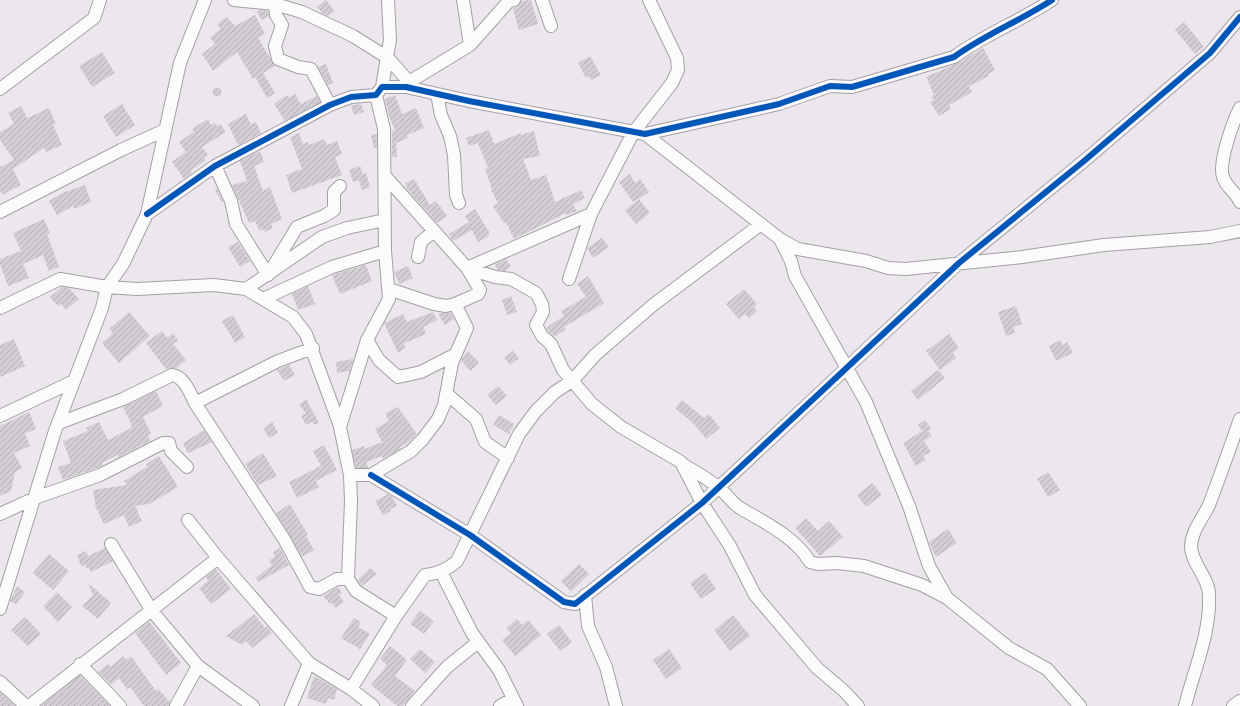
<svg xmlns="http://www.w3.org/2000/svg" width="1240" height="706" viewBox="0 0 1240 706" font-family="'Public Sans',sans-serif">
  <defs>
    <pattern id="building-hatch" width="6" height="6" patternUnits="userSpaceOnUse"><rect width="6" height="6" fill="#d2ced3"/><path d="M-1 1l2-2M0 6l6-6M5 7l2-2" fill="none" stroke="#b4b1b5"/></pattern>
  </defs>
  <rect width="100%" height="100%" fill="#ece7ed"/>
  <path fill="url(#building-hatch)" d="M326,0L334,11L328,16L322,13L317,7Z
    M531,0L538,24L519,30L513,8L519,6L521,1Z
    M260,10L268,11L269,16L262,20L257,12Z
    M255,15L265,34L258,38L275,66L263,73L275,93L267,98L255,77L253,79L237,52L213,71L202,54L215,44L210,37L221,29L217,24L227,17L235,26Z
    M1184,22L1204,47L1195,54L1175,30Z
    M983,48L995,70L988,74L989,76L969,86L972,92L949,105L951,109L939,116L930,102L934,100L931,96L934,95L926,77L958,63Z
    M102,52L115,73L92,87L79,66Z
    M590,56L601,75L591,80L589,76L586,78L578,63Z
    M326,64L333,83L328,85L318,67Z
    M212.5 92a4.5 4.5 0 1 1 9 0a4.5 4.5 0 1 1-9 0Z
    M295,94L301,104L317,96L320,102L285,121L274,104L287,95L289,98Z
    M395,95L402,114L416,108L424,128L407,135L408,138L396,143L397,157H392V131L395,130L389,116L385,99Z
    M122,104L135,125L116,137L103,116Z
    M361,104L364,112L354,115L351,105Z
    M21,106L27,118L49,108L56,124L53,125L62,145L46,152L44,148L13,169L21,185L2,195L0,190V167L14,160L0,140V132L14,124L8,113Z
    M246,114L251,125L256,122L261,133L238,145L228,124Z
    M208,119L211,125L215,123L217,126L220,124L226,132L202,147L208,155L204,158L206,160L190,171L192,173L184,179L172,162L186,152L179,142L194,132L192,129Z
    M489,130L494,144L521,133L520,135L534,131L540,156L523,159L531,180L546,175L555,202L581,190L585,198L573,204L577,211L567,215L566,213L514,239L506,222L504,223L493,206L498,203L491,190L492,189L485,169L488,168L478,143L469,146L466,138Z
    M299,133L303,144L308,142L309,145L324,139L327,145L337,141L342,154L335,157L342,175L292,193L286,175L302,169L290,137Z
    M377,134V147L374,148L371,135Z
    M260,151L264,162L254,166L263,191L270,187L282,219L271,224L273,228L265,232L263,229L260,231L255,221L249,223L232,185L247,181L240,161Z
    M360,166L363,174L366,173L370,187L362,190L359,180L353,182L349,170Z
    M630,174L635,183L640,179L649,192L633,202L619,182Z
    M414,179L430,205L436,201L447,216L437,223L407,189L405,183Z
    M85,185L91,202L74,209L73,206L57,215L49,201L62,193Z
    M217,189L223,202L222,203L215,190Z
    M639,199L650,213L636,224L625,210Z
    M475,209L489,232V236L478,242L472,230L453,241L449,234L469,222L465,216Z
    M44,219L50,233L47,234L59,267L49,271L43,255L23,264L29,278L8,286L0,264V259L21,251L13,233Z
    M602,238L609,247L593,258L587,248Z
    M238,242L250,261L240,267L228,247Z
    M506,259L511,266L505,271L498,270L495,265Z
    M366,265L372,281L340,294L332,275Z
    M408,266L413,278L399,284L394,272Z
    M588,276L604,303L564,327L565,330L554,337L546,328L564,316L561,311L586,297L577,284Z
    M308,286L315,304L298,310L292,294Z
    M62,287L69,288L79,299L66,310L61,304L58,306L50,297Z
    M744,289L757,304L754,307L757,311L749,318L745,314L739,319L726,304Z
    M511,296L517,312L507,315L502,300Z
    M1016,306L1022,324L1013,327L1015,333L1006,336L998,312Z
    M129,312L150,336L119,363L102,343L113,333L109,329Z
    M433,312L437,320L423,327L426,334L403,344L406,347L398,353L384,323L403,314L407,322Z
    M440,313H451L454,319L445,325L438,314Z
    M233,315L245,337L235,343L222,321Z
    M162,331L167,338L173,333L178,341L173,344L186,360L176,368L166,369L146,343Z
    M949,334L959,348L953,353L956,358L940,370L926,351Z
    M14,339L25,366L0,377V345Z
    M1060,340L1063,345L1067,342L1073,353L1056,361L1049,346Z
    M468,351L479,363L470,371L461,360Z
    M513,351L519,358L510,365L504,358Z
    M353,359L350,371L337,373L336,362Z
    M289,365L295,375L284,381L277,370Z
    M938,370L945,378L918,400L911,391Z
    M498,386L507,396L496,405L487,395Z
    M156,391L163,406L143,417L151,433L148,435L150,441L118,457L117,455L102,463L103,465L97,468L63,480L58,467L71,463L63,441L88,431L86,428L99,422L108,440L131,428L132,425L123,407Z
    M306,399L319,423L315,425L312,422L306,425L301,416L306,413L299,405Z
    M682,400L704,418L709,414L720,428L706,439L695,425L675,408Z
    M398,407L417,434L409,442L400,447L401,449L383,459L382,456L366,462L368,468H356L352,450L364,446L365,449L382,442L375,429L389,421L385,413Z
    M29,412L36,429L25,433L30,446L14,453L22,468L15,472L11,491L0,496V426Z
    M499,415L514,424L509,434L493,425Z
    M925,420L931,429L928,431L932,436L924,441L931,452L923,456L926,460L916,466L903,443L922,431L918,425Z
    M272,422L278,433L269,438L263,428Z
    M204,430L212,442L188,453L183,443Z
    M324,445L337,470L316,481L319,487L297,498L289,482L321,466L313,451Z
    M263,453L277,476L258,485L245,464Z
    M159,456L178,487L149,504L135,506L142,521L129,527L124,515L104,524L96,508L93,490L127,485L124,481L147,467L146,464Z
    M1048,472L1060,490L1048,497L1037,479Z
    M872,483L882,495L866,507L857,495Z
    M388,494L392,497L397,506L390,509L391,511L383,515L375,501Z
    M290,504L308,535L306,536L314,550L302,557L276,513Z
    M806,518L818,531L829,521L843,537L820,556L795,528Z
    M948,529L957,543L936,557L929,542Z
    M105,548L113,561L91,572L89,568L87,569L85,565L81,566L77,555L86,551L88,556Z
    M280,548L289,565L258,582L256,578L272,565L269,560L275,557L273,552Z
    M49,554L69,571L53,590L33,573Z
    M579,564L589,574L571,592L561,581Z
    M370,568L377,574L362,586L358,580Z
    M216,569L231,589L211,604L199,588L208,581L206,577Z
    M705,573L716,589L701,599L690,583Z
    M88,583L111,603L98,619L82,606L93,595Z
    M17,586L25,592L16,604L10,601Z
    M338,587L342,593L339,595L344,602L336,608L332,603L330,604L323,596Z
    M57,592L72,607L58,622L43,606Z
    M420,611L434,621L424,634L410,624Z
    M254,614L265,628L267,626L272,633L252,648L246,641L242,645L226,636Z
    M733,615L750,636L730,651L714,630Z
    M25,617L41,634L28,646L11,630Z
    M354,618L361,622L358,627L370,634L360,649L341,638Z
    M517,619L522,625L528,620L541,635L515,656L502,640L511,633L506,628Z
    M149,621L181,663L166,675L135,633Z
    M559,625L572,642L560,651L547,634Z
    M390,646L407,660L395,676L415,691L403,706H397L371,685L387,665L380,659Z
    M420,649L435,662L425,673L410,659Z
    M669,649L682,668L666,679L653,660Z
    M123,656L127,660L131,656L156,691L158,689L170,702L169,706H144L130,687L127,689L119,678L111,685L98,672L108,664L110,667Z
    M80,675L110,706H41Z
    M314,676L337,689L334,700L328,698L326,704L307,698Z
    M0,692L15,706H0Z"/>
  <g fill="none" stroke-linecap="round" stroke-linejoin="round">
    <defs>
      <path id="street" d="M234,0L275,4L302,12L353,36L388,58L409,82
        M463,0L470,45
        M542,0L551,26
        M275,4L276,15L282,25L275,46L278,59L298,67L311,69L330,105
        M382,87L390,40L388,0
        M406,87L409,82L470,45L509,1L514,0
        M0,89L94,18L100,0
        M437,94L441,115L450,136L454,155L456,195L459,203
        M376,95L384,129L385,251L389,299L367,340L340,427L350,475L351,501L348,579L356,591L396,616
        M1240,108C1233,121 1218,164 1223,177C1227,189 1235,190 1240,202
        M645,134L780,239L798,249L866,261L888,268L906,269L1022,257L1104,245L1210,237L1240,231
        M215,166L231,201L236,224L268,275L297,227L324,216L334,210V192L340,186
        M385,176L467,268L480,290L478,294L455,304L446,306L434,304L389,289
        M0,212L121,150L165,130
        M147,214L215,166L330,105L351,97L376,95L382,87H406L469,101L645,134L779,104L830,86L852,87L954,57C984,35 1020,21 1052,0
        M591,214L467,268L495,277L511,279L536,293L542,304L543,312L536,325L542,336L551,344L563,370L592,404L621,427L681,462L702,503L730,546L755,595L817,668L843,690L858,706
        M780,239L791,261L795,276L866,402L909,506L929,566L947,598
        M418,257L421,242L434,231
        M569,279L591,214L633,133L672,83L678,70L677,58L649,0
        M246,289L322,237L347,228L385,220
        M263,299L332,267L385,251
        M0,308L60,279L107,287L137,289L214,285L246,289L293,317L306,334L340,426
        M367,340L379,360L398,377L421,372L456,354
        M447,394L476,419L485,442L508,458
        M195,403L278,361L313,348
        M0,416L74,381
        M59,423L123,399L172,375C184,376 190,393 195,403L284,539L310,587L319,589L337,579H348
        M682,464C694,471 707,478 718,487C726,493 732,503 740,508C764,522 795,537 810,562L818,564L837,563L864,566L922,585L947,598L1009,648L1047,669L1080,706
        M350,475H371L411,451L423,439L438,419L444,405L452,363L467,328L455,304
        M371,475L470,535L564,602L575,604L702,503L959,263L1084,161L1210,53L1240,17
        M0,514L35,498L100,475L163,443H169L171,451L187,467
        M188,520L218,558L309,663L351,689L373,706
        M111,544L152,611L198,666L253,706
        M441,572L472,633L499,670L517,706
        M585,595L588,626L606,667L616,706
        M0,609L55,431L102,308L107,287L123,264L147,214L180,63L205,0
        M80,664L120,706
        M0,682L26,706
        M351,689L396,616L425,575C438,574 447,570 457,561L519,434L536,411L555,392L572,381L595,355L653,305L761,224
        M29,706L218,558
        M176,706L198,666
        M291,706L309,663
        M412,706L447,667L478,642
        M500,706L513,699
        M1185,706C1194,670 1211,632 1209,594C1209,578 1191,563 1191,546C1192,530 1203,518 1209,505C1220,476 1230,448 1240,419
        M1233,706L1240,701"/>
    </defs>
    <use href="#street" stroke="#a3a0a4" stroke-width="14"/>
    <use href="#street" stroke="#fcfbfc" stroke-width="12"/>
    <defs>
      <path id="cycleway" d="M147,214L215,166L330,105L351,97L376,95L382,87H406L469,101L645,134L779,104L830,86L852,87L954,57C984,35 1020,21 1052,0
        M371,475L470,535L564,602L575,604L702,503L959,263L1084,161L1210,53L1240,17"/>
    </defs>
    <use href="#cycleway" stroke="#faf2fe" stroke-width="8"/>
    <use href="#cycleway" stroke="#0057b8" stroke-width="6"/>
  </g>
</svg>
